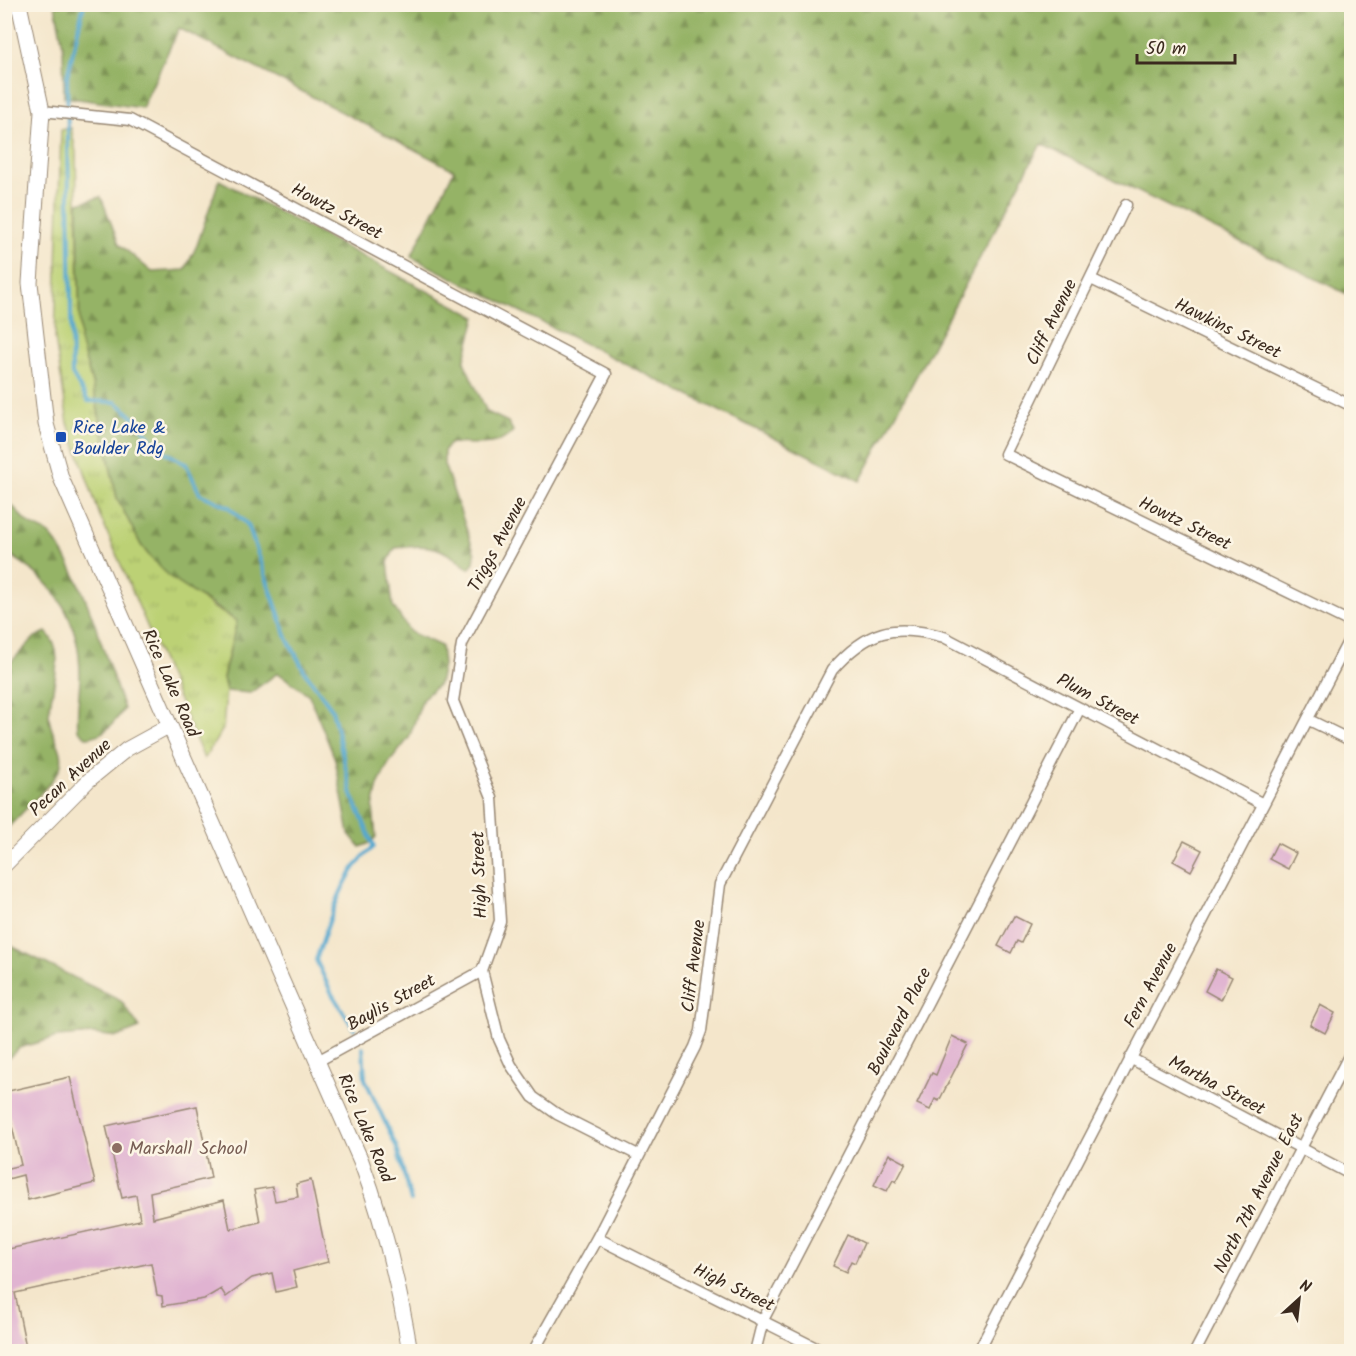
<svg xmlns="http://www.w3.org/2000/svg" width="1356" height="1356" viewBox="0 0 1356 1356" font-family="Kalam,sans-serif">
  <defs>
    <pattern id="grass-tufts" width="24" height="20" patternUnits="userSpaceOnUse" patternTransform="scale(1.5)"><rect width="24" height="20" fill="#bcd175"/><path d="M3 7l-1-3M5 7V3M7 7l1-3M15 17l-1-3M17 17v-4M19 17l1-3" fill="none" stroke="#a2b465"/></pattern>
    <pattern id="forest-firs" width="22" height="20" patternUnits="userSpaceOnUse" patternTransform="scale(1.5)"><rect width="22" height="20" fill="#95b366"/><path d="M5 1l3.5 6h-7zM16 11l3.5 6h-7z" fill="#7b9253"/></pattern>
  </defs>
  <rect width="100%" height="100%" fill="#fcf5e5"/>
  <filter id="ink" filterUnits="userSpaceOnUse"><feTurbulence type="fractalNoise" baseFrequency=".0167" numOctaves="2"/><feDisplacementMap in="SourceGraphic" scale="12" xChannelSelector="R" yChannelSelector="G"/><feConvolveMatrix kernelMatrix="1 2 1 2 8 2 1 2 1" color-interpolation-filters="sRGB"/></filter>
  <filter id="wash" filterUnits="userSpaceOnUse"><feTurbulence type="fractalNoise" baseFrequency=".008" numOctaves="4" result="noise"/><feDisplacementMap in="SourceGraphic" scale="24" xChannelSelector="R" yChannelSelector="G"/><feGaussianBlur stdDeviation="1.35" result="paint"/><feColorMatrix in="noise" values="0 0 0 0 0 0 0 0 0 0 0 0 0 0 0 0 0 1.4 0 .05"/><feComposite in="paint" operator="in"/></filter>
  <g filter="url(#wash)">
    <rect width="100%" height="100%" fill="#f4e6cb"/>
    <path fill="url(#grass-tufts)" stroke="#7c7e4a" stroke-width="1.5" d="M71,128L76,152L80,341L93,387L117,498L141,545L151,558L212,607L237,621L223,677L226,691L223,729L204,759L100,516L68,423L55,339L61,130Z"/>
    <path fill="url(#forest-firs)" stroke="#686e42" stroke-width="1.5" d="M55,5H1351V296L1041,144L860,481L411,257L454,170L179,28L142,108L64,97L63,46Z
      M219,180L476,317L464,362L487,412L508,422L513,431C500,449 470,443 450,443L444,451V464L475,554L474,563L469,569C439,545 433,544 395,548L388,562L393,606L410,632L441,646L443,665L439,684L423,698L409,738L389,763L378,785L373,808L376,837L370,843L360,847L349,834L335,759L309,695L278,673L250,693L226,691L223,678L237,621L172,579L151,558L141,545L117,498L93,387L80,341L78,203L101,197L119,244L152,272L185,270L197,245Z
      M5,500C15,506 19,515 27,522C34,528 45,529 51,536C86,579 104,657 124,709C114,723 104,737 86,737L78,730C76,711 80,694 80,675C80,617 54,580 5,552Z
      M46,632C68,653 50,689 49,716C49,735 67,749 60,768C55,782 16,818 5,831V668L35,637Z
      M5,943L121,1001L140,1028L117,1037L94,1034L57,1037L19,1048L5,1061Z"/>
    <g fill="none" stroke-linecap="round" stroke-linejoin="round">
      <path stroke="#54a8cf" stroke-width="4" d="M84,4L67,77L72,374L88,401L116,402L133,417L160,449L186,464L200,494L229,507L248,525L287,638L305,672L332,709L352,795L374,847C342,871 329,923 316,960L332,994L354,1029
        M363,1048L365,1079L397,1148L411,1201"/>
    </g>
    <g id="blocks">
      <path fill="#e0b3d1" d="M1184,841L1202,850L1191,871L1173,861Z
        M1277,843L1296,853L1288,869L1269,859Z
        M1014,916L1030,924L1021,943L1017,941L1011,953L998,946Z
        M1216,969L1232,977L1221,1000L1205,991Z
        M1320,1005L1335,1013L1325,1033L1310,1025Z
        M952,1036L968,1044L939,1101L935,1099L930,1110L917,1104L932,1073L936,1075Z
        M70,1077L95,1183L28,1200L23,1175L4,1180V1169L21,1165L4,1092Z
        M197,1106L211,1178L150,1192L153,1218L224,1200L230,1229L260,1222L254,1190L272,1187L275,1201L298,1197L296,1184L311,1180L328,1262L293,1271L297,1287L276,1292L272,1273L252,1278L226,1297L221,1289L204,1299L163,1306L162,1296L157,1295L151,1263L15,1293L27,1352H4V1250L140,1220L136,1195L122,1198L106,1126Z
        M889,1154L906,1163L896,1182L893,1180L887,1191L874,1185Z
        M848,1235L864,1243L855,1263L851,1261L846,1272L833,1266Z"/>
    </g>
  </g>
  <g filter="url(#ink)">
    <use href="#blocks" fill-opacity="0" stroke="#988874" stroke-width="1.5"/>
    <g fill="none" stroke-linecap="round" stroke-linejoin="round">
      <defs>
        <path id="minor" d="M42,111L130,120L606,374L462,644L453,701L492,798L500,921L482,971L499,1039L511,1065L533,1097L557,1114L638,1155
          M1126,205L1005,454L1352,623
          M1091,279L1352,406
          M1309,720L1352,741
          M1130,1058L1352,1175
          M316,1062L482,971
          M597,1238L824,1352
          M533,1352L597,1238L695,1047L701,1031L720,884L832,670C867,630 893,623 944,637L1263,804
          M755,1352L763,1320L1080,708
          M978,1352L1352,634
          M1195,1352L1352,1050"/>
        <path id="tertiary" d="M4,866L89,780L127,749L169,726"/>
        <path id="secondary" d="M19,4L42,111L30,283L46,424L61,478L361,1161C384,1223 399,1285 410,1352"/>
      </defs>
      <use href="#minor" stroke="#988874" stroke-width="13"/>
      <use href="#tertiary" stroke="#988874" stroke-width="16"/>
      <use href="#secondary" stroke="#988874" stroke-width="17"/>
      <use href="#minor" stroke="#fff" stroke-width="10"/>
      <use href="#tertiary" stroke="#fff" stroke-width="14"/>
      <use href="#secondary" stroke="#fff" stroke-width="15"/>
    </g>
  </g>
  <rect fill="#1a4fb4" stroke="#fcf5e5" stroke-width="2" x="55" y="431" width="12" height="12" rx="3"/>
  <circle fill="#8d6e63" stroke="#fcf5e5" stroke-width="2" cx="117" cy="1148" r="6"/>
  <g text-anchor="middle" stroke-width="5" stroke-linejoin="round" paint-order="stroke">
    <g font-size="18" fill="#3b2a1e" stroke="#fcf5e5">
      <text transform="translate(337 211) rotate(28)" y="6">Howtz Street</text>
      <text transform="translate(1051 322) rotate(-64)" y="6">Cliff Avenue</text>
      <text transform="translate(1228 328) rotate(26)" y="6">Hawkins Street</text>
      <text transform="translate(1185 523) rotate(26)" y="6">Howtz Street</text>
      <text transform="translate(497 544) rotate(-62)" y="6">Triggs Avenue</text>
      <text transform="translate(171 683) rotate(66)" y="6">Rice Lake Road</text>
      <text transform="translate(1098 699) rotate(28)" y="6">Plum Street</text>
      <text transform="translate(70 777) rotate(-43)" y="6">Pecan Avenue</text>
      <text transform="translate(479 875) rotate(-92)" y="6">High Street</text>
      <text transform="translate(693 966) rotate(-83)" y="6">Cliff Avenue</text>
      <text transform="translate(1150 985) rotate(-62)" y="6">Fern Avenue</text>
      <text transform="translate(391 1002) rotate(-29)" y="6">Baylis Street</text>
      <text transform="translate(899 1021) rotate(-63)" y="6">Boulevard Place</text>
      <text transform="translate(1217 1085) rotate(28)" y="6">Martha Street</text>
      <text transform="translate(366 1128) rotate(67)" y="6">Rice Lake Road</text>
      <text transform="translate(1258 1193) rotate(-63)" y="6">North 7th Avenue East</text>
      <text transform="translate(734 1287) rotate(26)" y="6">High Street</text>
    </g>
    <g font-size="18" fill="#164399" stroke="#fcf5e5" text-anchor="start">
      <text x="73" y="433">Rice Lake &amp;<tspan x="73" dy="21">Boulder Rdg</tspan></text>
    </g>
    <g font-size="18" fill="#785e54" stroke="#fcf5e5" text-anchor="start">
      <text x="129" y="1154">Marshall School</text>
    </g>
  </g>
  <rect width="1356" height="1356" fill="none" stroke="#fcf5e5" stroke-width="24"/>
  <g transform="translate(1299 1299) rotate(27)" stroke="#fcf5e5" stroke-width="4.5" paint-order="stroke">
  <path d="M0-4.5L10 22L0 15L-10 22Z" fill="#3b2a1e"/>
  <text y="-9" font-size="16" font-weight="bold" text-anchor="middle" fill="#3b2a1e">N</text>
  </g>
  <path d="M1137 54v9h98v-9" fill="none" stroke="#3b2a1e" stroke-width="3"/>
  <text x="1146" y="54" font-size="18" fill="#3b2a1e" stroke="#fcf5e5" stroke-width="4.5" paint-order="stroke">50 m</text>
</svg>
